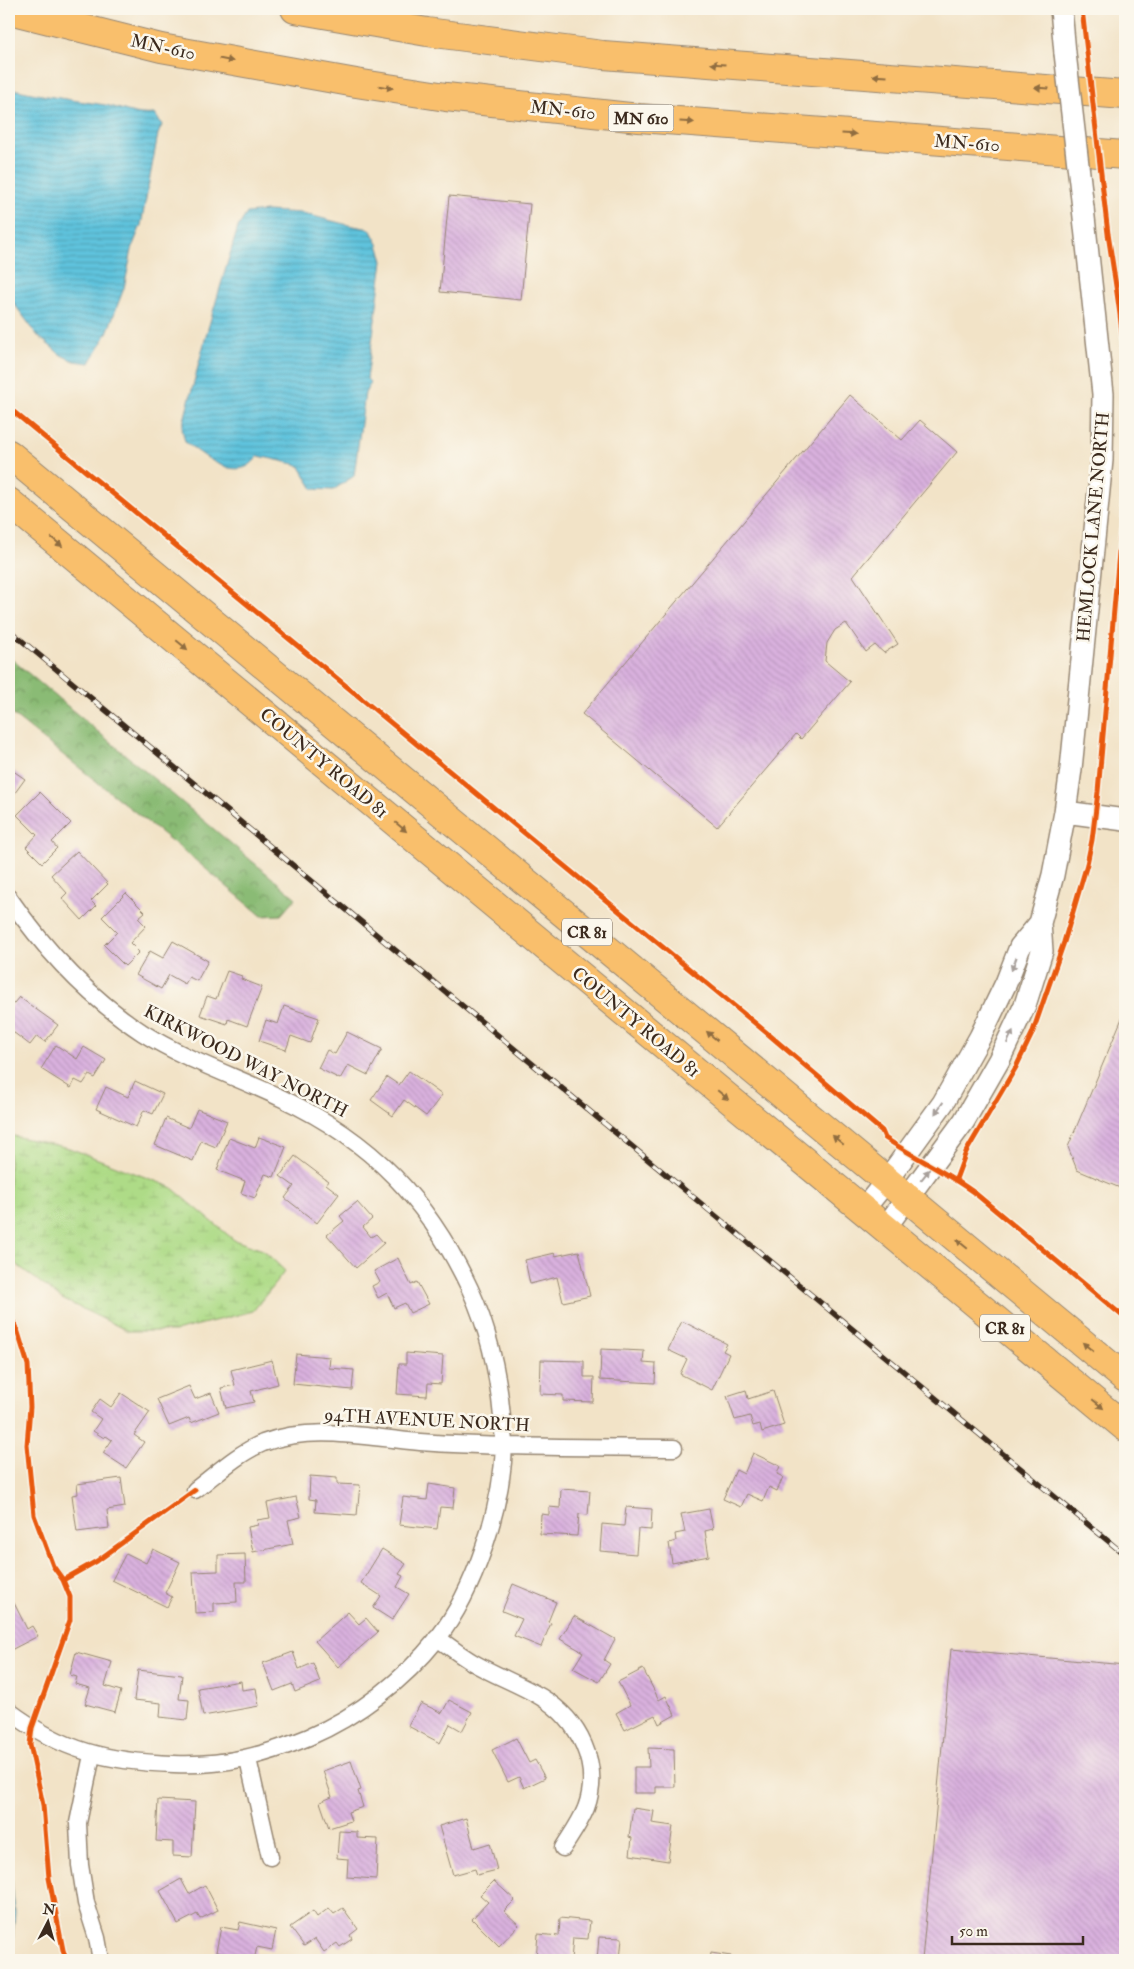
<svg xmlns="http://www.w3.org/2000/svg" width="1134" height="1969" viewBox="0 0 1134 1969" font-family="'IM FELL Double Pica',serif">
  <defs>
    <pattern id="forest-crowns" width="20" height="18" patternUnits="userSpaceOnUse" patternTransform="scale(1.25)"><rect width="20" height="18" fill="#8abb74"/><path d="M2 6a3 3 0 1 1 6 0M12 15a3 3 0 1 1 6 0" fill="none" stroke="#72985f"/></pattern>
    <pattern id="wetland-marsh" width="20" height="14" patternUnits="userSpaceOnUse" patternTransform="scale(1.25)"><rect width="20" height="14" fill="#aedb87"/><path d="M1 5h8M5 5V1M11 12h8M15 12V8" fill="none" stroke="#97bc74"/></pattern>
    <pattern id="water-rules" width="6" height="5" patternUnits="userSpaceOnUse" patternTransform="scale(1.25)"><rect width="6" height="5" fill="#5fc3dd"/><path d="M0 2.5h6" fill="none" stroke="#509fb3"/></pattern>
    <pattern id="building-back-hatch" width="6" height="6" patternUnits="userSpaceOnUse" patternTransform="scale(1.25)"><rect width="6" height="6" fill="#d9b1de"/><path d="M-1 5l2 2M0 0l6 6M5-1l2 2" fill="none" stroke="#bb98be"/></pattern>
  </defs>
  <rect width="100%" height="100%" fill="#fbf7ec"/>
  <filter id="ink" filterUnits="userSpaceOnUse"><feTurbulence type="fractalNoise" baseFrequency=".02" numOctaves="2"/><feDisplacementMap in="SourceGraphic" scale="10" xChannelSelector="R" yChannelSelector="G"/><feConvolveMatrix kernelMatrix="1 2 1 2 8 2 1 2 1" color-interpolation-filters="sRGB"/></filter>
  <filter id="wash" filterUnits="userSpaceOnUse"><feTurbulence type="fractalNoise" baseFrequency=".0096" numOctaves="4" result="noise"/><feDisplacementMap in="SourceGraphic" scale="20" xChannelSelector="R" yChannelSelector="G"/><feGaussianBlur stdDeviation="1.12" result="paint"/><feColorMatrix in="noise" values="0 0 0 0 0 0 0 0 0 0 0 0 0 0 0 0 0 1.4 0 .05"/><feComposite in="paint" operator="in"/></filter>
  <g filter="url(#wash)">
    <rect width="100%" height="100%" fill="#f2e3c7"/>
    <path fill="url(#forest-crowns)" stroke="#627249" d="M9,657L296,898L281,915L262,916L188,854L9,712Z"/>
    <path fill="url(#wetland-marsh)" stroke="#748252" d="M9,1135L69,1148L171,1187L234,1240L263,1250L285,1271L253,1311L175,1331H128L62,1299L12,1261L9,1254Z"/>
    <path fill="url(#water-rules)" stroke="#4d767e" d="M9,88C41,96 73,100 105,105C125,109 134,116 155,114L162,125L158,134L141,225L133,245L124,288L107,333L90,363L74,361L61,355L38,336L9,297Z
      M267,211L301,213L348,225L370,229L378,244L383,261L367,379L371,383L365,393L354,476L333,490L313,489L299,465L259,456C255,460 249,467 243,468C223,473 201,453 185,442L182,428L207,332L238,227L247,213Z
      M9,1855L15,1912L11,1960H9Z"/>
    <g id="blocks">
      <path fill="url(#building-back-hatch)" d="M449,196L530,204L521,300L440,292Z
        M850,395L902,440L920,420L957,452L853,576L898,644L884,653L875,645L866,652L846,623L835,630L827,643L825,661L850,682L801,739L796,734L717,827L582,714Z
        M9,768L25,779L9,801Z
        M40,792L71,823L52,842L57,848L42,863L26,847L37,835L17,815Z
        M77,851L108,884L91,901L96,906L82,920L62,898L67,893L51,875Z
        M126,893L145,912L138,918L146,926L130,943L139,952L125,966L104,945L117,932L102,917Z
        M173,941L208,961L197,981L189,977L185,984L169,975L161,989L136,975L150,951L163,958Z
        M227,971L242,976L241,979L262,987L247,1026L228,1019L227,1024L200,1015L207,996L216,999Z
        M19,997L58,1025L45,1042L37,1036L30,1045L9,1029V1009Z
        M284,1006L319,1018L310,1043L291,1036L286,1050L259,1041L266,1020L278,1024Z
        M1125,1011V1190L1077,1170L1068,1147Z
        M347,1032L382,1049L368,1075L348,1065L340,1079L318,1068L327,1050L335,1054Z
        M56,1045L77,1059L84,1047L106,1060L95,1078L89,1075L83,1084L75,1080L71,1088L41,1069Z
        M409,1071L442,1095L426,1116L404,1100L393,1116L371,1100L387,1077L399,1085Z
        M135,1081L163,1094L153,1114L144,1110L136,1127L96,1109L106,1087L128,1097Z
        M197,1109L227,1121L216,1147L201,1141L193,1161L155,1145L166,1118L189,1128Z
        M259,1137L286,1147L274,1177L265,1174L255,1198L241,1193L245,1181L217,1170L229,1138L255,1148Z
        M295,1156L328,1181L326,1184L339,1194L317,1223L285,1198L294,1186L280,1176Z
        M357,1202L372,1219L363,1227L371,1237L376,1234L384,1243L356,1268L327,1235L344,1221L340,1216Z
        M579,1251L590,1296L563,1302L557,1277L530,1284L525,1260L555,1253V1256Z
        M398,1258L411,1285L417,1282L429,1304L410,1313L405,1303L394,1308L387,1293L378,1298L372,1286L380,1282L374,1271Z
        M682,1321L727,1344L723,1351L729,1354L712,1390L680,1374L687,1359L668,1350Z
        M601,1349L644,1351L643,1363L656,1364L655,1383L600,1380Z
        M406,1353L443,1356L441,1384L428,1383L427,1396L397,1394L399,1364H406Z
        M296,1354L330,1357L329,1368L354,1370L352,1390L293,1384Z
        M272,1360L278,1384L251,1391L254,1402L226,1408L221,1388L235,1385L231,1370Z
        M541,1360L584,1361V1377H594L593,1402L563,1401V1395L540,1394Z
        M189,1386L195,1399L211,1393L219,1412L191,1423L189,1418L169,1426L157,1399Z
        M746,1390L748,1399L773,1391L784,1425L762,1432L760,1424L753,1426L750,1416L735,1420L727,1396Z
        M121,1393L150,1412L134,1435L144,1442L126,1468L103,1453L112,1440L106,1436L104,1438L93,1431L101,1419L91,1412L100,1399L111,1407Z
        M753,1453L780,1466L777,1474L783,1477L777,1491L769,1487L763,1501L747,1494L741,1507L723,1499L736,1470L744,1474Z
        M310,1476L337,1478V1484L360,1485L357,1515L315,1512L316,1500L309,1499Z
        M121,1478L125,1507L107,1510L109,1528L77,1532L72,1495L78,1494L77,1484Z
        M429,1484L455,1488L453,1508L440,1507L437,1529L399,1525L403,1497L427,1500Z
        M561,1489L590,1491L588,1515L579,1514L577,1536L540,1534L541,1514L549,1515V1507L560,1508Z
        M296,1497L301,1517L288,1520L293,1544L253,1552L248,1527L258,1525L257,1520L270,1518L267,1503Z
        M626,1507L652,1509L651,1530L638,1529L636,1554L600,1551L602,1524L624,1526Z
        M709,1509L713,1529L705,1531L709,1556L672,1563L669,1543L676,1541L675,1534L685,1532L681,1514Z
        M153,1549L180,1562L165,1593L172,1597L167,1607L112,1580L126,1553L146,1563Z
        M382,1549L406,1564L399,1574L403,1576L397,1587L409,1594L392,1620L373,1608L381,1596L361,1583Z
        M245,1554L246,1582H236L237,1602L214,1603V1612L195,1613L193,1572L218,1571V1555Z
        M513,1584L556,1602L548,1622L551,1623L541,1647L514,1636L522,1619L502,1611Z
        M14,1603L27,1629L32,1626L38,1636L9,1651V1606Z
        M348,1612L359,1624L366,1618L378,1632L338,1667L315,1641Z
        M574,1616L615,1639L604,1660L610,1664L599,1682L573,1668L583,1652L560,1639Z
        M951,1649L1125,1665V1960H922Z
        M76,1652L112,1662L105,1686L121,1691L115,1712L85,1704L90,1688L75,1684L77,1677L70,1675Z
        M293,1652L299,1669L313,1663L320,1682L295,1692L292,1684L274,1691L263,1663Z
        M643,1669L659,1700L666,1696L675,1715L659,1724L655,1715L625,1730L616,1713L630,1705L618,1682Z
        M138,1670L182,1675L179,1699L189,1700L187,1720L160,1717L161,1703L134,1700Z
        M241,1681L242,1690L256,1688L259,1706L203,1716L198,1688Z
        M449,1700L472,1712L462,1731L450,1724L440,1743L408,1726L421,1703L442,1713Z
        M516,1738L529,1763L535,1760L545,1778L524,1788L519,1777L508,1782L492,1750Z
        M648,1748L674,1749L675,1787H656V1793H634V1767H649Z
        M351,1761L361,1790L358,1791L363,1807L348,1812L351,1821L329,1828L320,1802L332,1797L323,1771Z
        M158,1800L195,1802L192,1857L173,1856V1842L156,1841Z
        M633,1808L654,1811L652,1823L673,1826L668,1861L630,1855L632,1838L629,1837Z
        M466,1818L474,1848L490,1843L497,1870L477,1875L475,1869L453,1875L439,1826Z
        M339,1831L357,1832V1838L378,1839L376,1879L347,1877L348,1859L337,1858Z
        M181,1879L189,1894L205,1885L218,1910L200,1919L197,1914L178,1924L160,1891Z
        M494,1881L515,1900L504,1911L519,1925L499,1946L472,1919L488,1902L480,1895Z
        M329,1908L334,1914L343,1908L358,1929L350,1935L352,1939L340,1947L337,1943L324,1952L315,1939L304,1946L290,1927L313,1911L317,1917Z
        M560,1918L590,1921L588,1939L573,1938L571,1960L536,1959L538,1934L559,1936Z
        M240,1922L276,1930L272,1950L257,1947L254,1960L216,1952L221,1927L238,1930Z
        M599,1937L622,1938L620,1960H597Z
        M711,1953L731,1956V1960H710Z"/>
    </g>
  </g>
  <g filter="url(#ink)">
    <use href="#blocks" fill-opacity="0" stroke="#968672" stroke-width="1"/>
    <g fill="none" stroke-linecap="round" stroke-linejoin="round">
      <defs>
        <path id="minor" d="M9,898C45,950 89,998 143,1033C186,1060 237,1077 283,1099C372,1141 428,1200 470,1289C489,1330 498,1372 502,1417C502,1426 504,1436 504,1446C502,1507 475,1591 437,1639C404,1680 358,1716 309,1737C263,1756 225,1766 174,1764C108,1762 62,1751 9,1711
          M195,1490C216,1474 238,1453 263,1443C314,1424 368,1438 420,1442C505,1448 590,1447 674,1448
          M437,1638C449,1646 460,1655 472,1662C494,1675 519,1684 541,1697C579,1720 602,1765 586,1808C580,1823 571,1835 563,1848
          M92,1755L78,1823L80,1865L86,1903L97,1938L101,1960
          M248,1759L270,1857"/>
        <path id="tertiary" d="M1061,9L1065,53
          M1065,812L1125,820
          M863,1210L887,1180L943,1103L980,1037L1006,983L1020,947L1040,923
          M885,1228L964,1121L999,1060L1025,1005L1042,951L1040,923L1053,875L1065,812L1071,769L1102,460L1103,394L1083,208"/>
        <path id="trunk" d="M9,454L1125,1378
          M9,502L1125,1427"/>
        <path id="motorway" d="M295,9L427,32L603,55L1125,95
          M9,10L161,48L356,83L446,97L639,118L1125,155"/>
      </defs>
      <use href="#minor" stroke="#968672" stroke-width="19"/>
      <use href="#tertiary" stroke="#968672" stroke-width="24"/>
      <use href="#trunk" stroke="#968672" stroke-width="30"/>
      <use href="#motorway" stroke="#968672" stroke-width="30"/>
      <use href="#minor" stroke="#fff" stroke-width="16"/>
      <use href="#tertiary" stroke="#fff" stroke-width="21"/>
      <use href="#trunk" stroke="#f9bf6c" stroke-width="28"/>
      <use href="#motorway" stroke="#f9bf6c" stroke-width="28"/>
      <defs>
        <path id="rail" d="M9,630L1125,1555"/>
      </defs>
      <use href="#rail" stroke="#3b2a1e" stroke-width="5.5"/>
      <use href="#rail" stroke="#fbf7ec" stroke-width="4" stroke-dasharray="11" stroke-linecap="butt"/>
      <defs>
        <path id="tertiary-bridge" d="M1065,53L1083,208"/>
      </defs>
      <use href="#tertiary-bridge" stroke="#968672" stroke-width="24" stroke-linecap="butt"/>
      <use href="#tertiary-bridge" stroke="#fff" stroke-width="21"/>
      <defs>
        <path id="cycleway" d="M1082,9L1108,234C1115,280 1123,325 1125,371
          M9,408L767,1033L882,1131L885,1138C915,1158 948,1173 976,1194L1125,1318
          M956,1179L966,1152L1016,1067L1032,1034L1064,942L1087,864L1092,840L1098,792L1125,484
          M9,1315L16,1326L28,1365L30,1407L27,1445L34,1515L53,1566L63,1580L70,1597V1620L32,1728L30,1744L43,1805L49,1878L63,1950L66,1960
          M63,1580L97,1561L195,1490"/>
      </defs>
      <use href="#cycleway" stroke="#fbf7ec" stroke-width="8"/>
      <use href="#cycleway" stroke="#e8590c" stroke-width="5"/>
    </g>
    <defs><path id="oneway-solid" d="M-6-.8H1V-3.2L6.5 0L1 3.2V.8H-6Z" transform="scale(1.25)"/></defs>
    <g fill="#906d41">
      <use href="#oneway-solid" transform="translate(226 60) rotate(11)"/>
      <use href="#oneway-solid" transform="translate(718 64) rotate(-176)"/>
      <use href="#oneway-solid" transform="translate(880 76) rotate(-176)"/>
      <use href="#oneway-solid" transform="translate(386 87) rotate(9)"/>
      <use href="#oneway-solid" transform="translate(1042 88) rotate(-176)"/>
      <use href="#oneway-solid" transform="translate(687 122) rotate(4)"/>
      <use href="#oneway-solid" transform="translate(849 134) rotate(4)"/>
      <use href="#oneway-solid" transform="translate(57 542) rotate(40)"/>
      <use href="#oneway-solid" transform="translate(182 645) rotate(40)"/>
      <use href="#oneway-solid" transform="translate(401 827) rotate(40)"/>
      <use href="#oneway-solid" transform="translate(712 1036) rotate(-140)"/>
      <use href="#oneway-solid" transform="translate(723 1095) rotate(40)"/>
      <use href="#oneway-solid" transform="translate(838 1140) rotate(-140)"/>
      <use href="#oneway-solid" transform="translate(962 1244) rotate(-140)"/>
      <use href="#oneway-solid" transform="translate(1088 1347) rotate(-140)"/>
      <use href="#oneway-solid" transform="translate(1098 1404) rotate(40)"/>
    </g>
    <g fill="#a79f9a">
      <use href="#oneway-solid" transform="translate(1014 964) rotate(111)"/>
      <use href="#oneway-solid" transform="translate(1010 1037) rotate(-65)"/>
      <use href="#oneway-solid" transform="translate(939 1108) rotate(125)"/>
      <use href="#oneway-solid" transform="translate(925 1175) rotate(-52)"/>
    </g>
  </g>
  <g text-anchor="middle" stroke-width="5" stroke-linejoin="round" paint-order="stroke">
    <g fill="#fbf7ec" stroke="#75685c" stroke-width="1">
      <rect x="608.5" y="104.5" width="65" height="27" rx="4"/>
      <rect x="562" y="918.5" width="50" height="27" rx="4"/>
      <rect x="980" y="1314.5" width="50" height="27" rx="4"/>
    </g>
    <g font-size="16" font-weight="bold" fill="#3b2a1e">
      <text x="641" y="124">MN 610</text>
      <text x="587" y="938">CR 81</text>
      <text x="1005" y="1334">CR 81</text>
    </g>
    <g font-size="18" fill="#3b2a1e" stroke="#fbf7ec">
      <text transform="translate(163 47) rotate(12)" y="6">MN-610</text>
      <text transform="translate(563 110) rotate(6)" y="6">MN-610</text>
      <text transform="translate(967 143) rotate(4)" y="6">MN-610</text>
      <text transform="translate(1093 527) rotate(-85)" y="6">HEMLOCK LANE NORTH</text>
      <text transform="translate(324 763) rotate(40)" y="6">COUNTY ROAD 81</text>
      <text transform="translate(636 1022) rotate(40)" y="6">COUNTY ROAD 81</text>
      <text transform="translate(246 1061) rotate(27)" y="6">KIRKWOOD WAY NORTH</text>
      <text transform="translate(427 1420) rotate(3)" y="6">94TH AVENUE NORTH</text>
    </g>
  </g>
  <rect width="1134" height="1969" fill="none" stroke="#fbf7ec" stroke-width="30"/>
  <g transform="translate(48 1922) rotate(6)" stroke="#fbf7ec" stroke-width="4" paint-order="stroke">
  <path d="M0-4L9 19L0 12L-9 19Z" fill="#3b2a1e"/>
  <text y="-8" font-size="14" font-weight="bold" text-anchor="middle" fill="#3b2a1e">N</text>
  </g>
  <path d="M952 1936v8h131v-8" fill="none" stroke="#3b2a1e" stroke-width="2.5"/>
  <text x="959" y="1936" font-size="15" fill="#3b2a1e" stroke="#fbf7ec" stroke-width="4" paint-order="stroke">50 m</text>
</svg>
